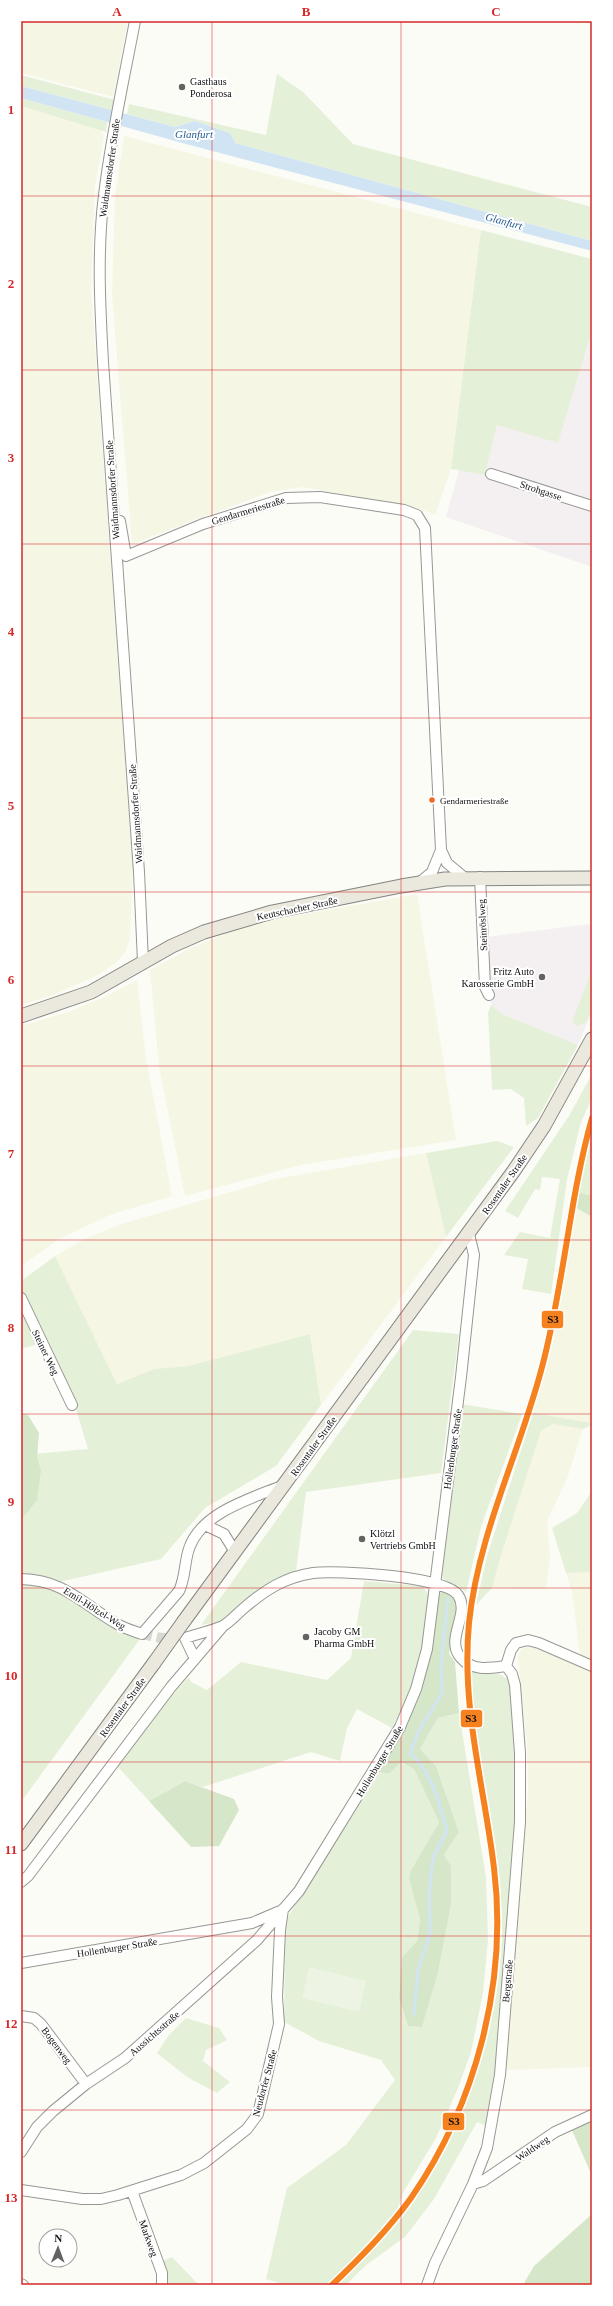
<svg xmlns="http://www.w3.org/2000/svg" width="613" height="2306" viewBox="0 0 613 2306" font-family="Georgia,serif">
  <rect width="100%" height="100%" fill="#fcfcf7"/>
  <path fill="#f4f0f2" d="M592,331V567L446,517L459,470L485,475L497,425L558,442Z
    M589,924L592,925V1012L578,1045L502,1014L491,1005L486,937Z"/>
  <path fill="#f6f6e5" d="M21,21H128L113,97L21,73Z
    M21,106L101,130L104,137L95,187L91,291L133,865L130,938L126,951L117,962L98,975L51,996L21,1005Z
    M124,136L481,230L451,469L435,515L418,508L303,487L270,492L132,544L112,295L115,196Z
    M417,894L456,1140L301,1165L185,1196L159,1067L150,970L190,948L233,931L266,921Z
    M137,980L146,1058L172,1196L110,1215L59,1239L21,1266V1026L68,1012L109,995Z
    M426,1153L446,1237L321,1405L310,1334L188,1366L154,1369L117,1384L55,1256L83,1240L118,1225L275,1179Z
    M575,1207L592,1217V1423L533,1413L548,1364L557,1323Z
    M553,1424L583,1429L567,1479L547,1521L550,1558L546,1589L492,1588L499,1562L541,1431Z
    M592,1572V1659L580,1656L572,1592L566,1573Z
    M530,1646L540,1648L592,1669V2067L507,2070L506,2061L528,1790L527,1748L518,1657L521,1649Z"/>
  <path fill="#e5f0d9" d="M277,74L303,92L353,144L592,207V241L235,143L230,133L195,121L175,127L127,114L129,104L266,135Z
    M21,75L119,101L115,111L21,86Z
    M21,98L107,122L106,132L21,106Z
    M481,230L592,259V331L558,443L497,425L485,475L451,469Z
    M592,970V1012L585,1023L577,1026L573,1023V1019Z
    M491,1005L502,1014L578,1045L538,1118L526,1126L524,1098L511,1089L492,1090L488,1013Z
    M592,1074V1098L581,1122L567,1180L551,1294L522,1289L528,1259L504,1255L520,1232L550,1238L560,1179L542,1177L540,1190L535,1189L518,1218L505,1211L569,1116Z
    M592,1134V1196L578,1192Z
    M497,1141L514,1147L446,1237L426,1153Z
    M55,1256L117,1384L154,1369L188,1366L310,1334L321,1405L276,1466L205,1508L161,1559L59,1582L21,1576V1514L33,1454L88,1449L75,1406L21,1291V1281Z
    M21,1303L38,1344L21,1349Z
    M413,1330L459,1334L441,1473L306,1492L296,1571L269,1583L219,1622L201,1625Z
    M461,1404L522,1414L481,1527L466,1592L444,1579L440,1573Z
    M533,1413L592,1423V1425L583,1429L553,1424L541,1431L499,1562L492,1588L476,1605L487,1556Z
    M592,1491V1572L566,1573L552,1528L577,1513Z
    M364,1581L422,1586L429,1595L423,1648L413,1687L392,1728L357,1709L347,1728L340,1761L311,1752L203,1787L185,1781L149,1801L118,1767L166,1702L189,1677L191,1682L207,1690L241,1662L327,1680L351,1658Z
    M21,1584L52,1588L70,1598L119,1631L140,1639L21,1802Z
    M470,1669L499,1674L508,1679L512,1689L516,1748L517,1819L497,2073L489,2127L477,2122L434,2199L405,2237L365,2266L346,2285H335C362,2261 387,2236 409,2207C471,2124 509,2002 501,1898C496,1821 474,1746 470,1669Z
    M459,1713L486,1877L488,1940L483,1993L471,2052L458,2088L436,2138L404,2191L398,2208L364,2249L327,2285H285L266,2279L287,2188L346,2145L395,2080L381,2060L319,2041L284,2022L285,1921L380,1772L389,1774L400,1762L414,1769L439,1822L410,1872L409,1879L420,1920L417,1941L402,1957L399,1998L408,2026H422L438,1973L451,1905L444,1855L459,1832L436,1766L420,1749L438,1718Z
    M186,2018L219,2028L227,2040L206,2050L203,2061L230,2082L217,2093L187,2077L157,2053L169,2035Z
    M172,2257L199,2285H166L162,2261Z"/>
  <path fill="#d5e7c8" d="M578,1192L592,1196V1217L575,1207Z
    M21,1413L28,1415L39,1433L37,1458L41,1470L37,1500L22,1519Z
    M446,1591L458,1602L449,1654L455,1662L459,1713L438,1718L420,1749L436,1766L459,1832L444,1855L451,1866V1905L438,1973L422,2027L408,2026L399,1998L402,1957L417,1941L420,1920L409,1879L410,1872L439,1822L414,1769L401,1762L389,1774L380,1772L419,1693L433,1647L437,1598L441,1592Z
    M185,1781L234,1799L239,1810L219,1846L191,1847L149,1801Z
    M592,2120V2176L571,2128Z
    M592,2214V2285H523L534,2266Z"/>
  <path fill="#eef4e3" d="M309,1967L366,1981L359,2012L302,1998Z"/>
  <path fill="#d1e4f3" d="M21,86L175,127L195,121L230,133L235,143L592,241V251L186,144L21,98Z"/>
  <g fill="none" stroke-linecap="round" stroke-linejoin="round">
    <path stroke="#d1e4f3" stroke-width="3" d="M414,2014L418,1970L430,1934L429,1893L433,1858L447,1831C439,1802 433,1774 410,1753L419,1731L442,1693L441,1666L448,1598"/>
    <path stroke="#d9d9d4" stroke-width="10" stroke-dasharray="10 5" stroke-linecap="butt" d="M142,1634L161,1638H177"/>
    <defs>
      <path id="minor" d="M135,21C124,79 111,136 104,195C97,250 100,306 103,362L139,872L143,962
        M491,474L592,506
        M120,521L126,556L203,524L286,498L320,497L404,510L417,515L425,528L441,850L447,863L465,878
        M480,877L485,987L489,995
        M419,883L432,872L441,850
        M21,1298L72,1405
        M205,1525L224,1534L235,1552
        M21,1579C66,1580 83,1605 119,1625C126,1629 134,1631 142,1634L179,1591C186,1577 184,1560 190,1546C204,1511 253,1498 284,1485
        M195,1659L185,1638C197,1634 211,1631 223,1626C230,1622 237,1614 244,1608C265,1590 285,1577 313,1573C337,1570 445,1576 458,1595C471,1614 444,1639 461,1658C473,1672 491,1668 506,1666L511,1650L516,1643L528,1640L539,1643L592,1666
        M21,1882L28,1876L171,1687L223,1626
        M21,1963L252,1923L280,1911
        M21,2016L34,2018L41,2024L86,2084
        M21,2152L37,2127L53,2111L86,2084L125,2058L257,1940L299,1891L400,1727L416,1689L427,1649L461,1377L474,1255L469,1234
        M473,2184L483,2181L555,2132L592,2115
        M21,2190L82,2199H101L118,2195L181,2175L204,2163L247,2129L258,2114L279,2024L277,1997L280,1930L283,1909
        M132,2191L162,2273V2285
        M21,2284L23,2285
        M427,2285L435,2263L473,2184L487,2148L500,2075L520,1822V1753L515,1685L512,1674L506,1666"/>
      <path id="major" d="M21,1016L91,992L172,946L204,932L272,912L401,886L445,879L592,878
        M184,1621L513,1172L544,1126L592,1039
        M21,1844L154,1663"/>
    </defs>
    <use href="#minor" stroke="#979795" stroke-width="12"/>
    <use href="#major" stroke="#848482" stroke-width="15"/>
    <use href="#minor" stroke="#fffffe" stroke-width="10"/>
    <use href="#major" stroke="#ebe8dd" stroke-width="13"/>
    <defs>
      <path id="major-bridge" d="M154,1663L184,1621"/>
    </defs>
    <use href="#major-bridge" stroke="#848482" stroke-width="15" stroke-linecap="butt"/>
    <use href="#major-bridge" stroke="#ebe8dd" stroke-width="13"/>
    <defs>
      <path id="rail-1" d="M332,2285C360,2258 388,2230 411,2198C476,2104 508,1982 494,1868C484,1785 461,1708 469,1623C478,1534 520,1452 542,1367C564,1285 569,1200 592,1118"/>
    </defs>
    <use href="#rail-1" stroke="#fff" stroke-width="9"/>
    <use href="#rail-1" stroke="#f5821f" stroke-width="6"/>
  </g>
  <path fill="none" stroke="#d62828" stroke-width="1" stroke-opacity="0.55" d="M212,21V2285M401,21V2285M21,196H592M21,370H592M21,544H592M21,718H592M21,892H592M21,1066H592M21,1240H592M21,1414H592M21,1588H592M21,1762H592M21,1936H592M21,2110H592"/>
  <g fill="#636362" stroke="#fff" stroke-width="1.5">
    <circle cx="182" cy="87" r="4"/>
    <circle cx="542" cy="977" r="4"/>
    <circle cx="362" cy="1539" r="4"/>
    <circle cx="306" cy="1637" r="4"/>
  </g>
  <circle fill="#f26522" stroke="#fff" stroke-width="1.5" cx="432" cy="800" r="3.5"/>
  <g text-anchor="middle" stroke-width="4" stroke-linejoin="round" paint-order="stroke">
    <g font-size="9" fill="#111" stroke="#fff" text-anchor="start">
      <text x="440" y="804">Gendarmeriestraße</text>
    </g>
    <g font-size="10" fill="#111" stroke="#fff" text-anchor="start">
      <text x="190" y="85">Gasthaus<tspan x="190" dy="12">Ponderosa</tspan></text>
      <text x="534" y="975" text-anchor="end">Fritz Auto<tspan x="534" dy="12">Karosserie GmbH</tspan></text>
      <text x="370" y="1537">Klötzl<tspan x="370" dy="12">Vertriebs GmbH</tspan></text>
      <text x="314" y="1635">Jacoby GM<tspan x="314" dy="12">Pharma GmbH</tspan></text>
    </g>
    <g font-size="10" fill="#111" stroke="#fff">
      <text transform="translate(109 168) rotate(-82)" y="4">Waidmannsdorfer Straße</text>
      <text transform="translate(112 490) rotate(-94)" y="4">Waidmannsdorfer Straße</text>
      <text transform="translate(541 490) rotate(18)" y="4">Strohgasse</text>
      <text transform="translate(248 510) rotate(-17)" y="4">Gendarmeriestraße</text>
      <text transform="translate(135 814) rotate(-94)" y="4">Waidmannsdorfer Straße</text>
      <text transform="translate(297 908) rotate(-12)" y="4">Keutschacher Straße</text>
      <text transform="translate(482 925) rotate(-93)" y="4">Steinröslweg</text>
      <text transform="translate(504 1184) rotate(-55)" y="4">Rosentaler Straße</text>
      <text transform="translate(46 1352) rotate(64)" y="4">Steiner Weg</text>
      <text transform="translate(313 1446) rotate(-54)" y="4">Rosentaler Straße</text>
      <text transform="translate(452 1449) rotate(-82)" y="4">Hollenburger Straße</text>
      <text transform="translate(95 1608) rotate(32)" y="4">Emil-Hölzel-Weg</text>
      <text transform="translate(122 1707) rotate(-54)" y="4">Rosentaler Straße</text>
      <text transform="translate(379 1761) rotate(-59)" y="4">Hollenburger Straße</text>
      <text transform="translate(117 1947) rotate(-9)" y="4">Hollenburger Straße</text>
      <text transform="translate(507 1981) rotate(-85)" y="4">Bergstraße</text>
      <text transform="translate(154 2033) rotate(-41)" y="4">Aussichtsstraße</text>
      <text transform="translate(57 2045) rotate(53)" y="4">Bogenweg</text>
      <text transform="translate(264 2083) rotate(-75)" y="4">Neudorfer Straße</text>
      <text transform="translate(532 2148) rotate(-34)" y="4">Waldweg</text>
      <text transform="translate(149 2238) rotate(70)" y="4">Markweg</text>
    </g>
    <g font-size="11" font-style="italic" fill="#255d97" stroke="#fff">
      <text x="194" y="138">Glanfurt</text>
      <text transform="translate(504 221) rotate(15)" y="4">Glanfurt</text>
    </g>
  </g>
  <g stroke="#fff" stroke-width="1.5">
    <rect x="541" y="1310" width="23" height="19" rx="4" fill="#f5821f"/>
    <rect x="460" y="1709" width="23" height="19" rx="4" fill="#f5821f"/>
    <rect x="442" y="2112" width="23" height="19" rx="4" fill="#f5821f"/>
  </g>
  <g font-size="11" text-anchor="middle" font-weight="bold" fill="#111">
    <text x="553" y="1323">S3</text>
    <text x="471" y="1722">S3</text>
    <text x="454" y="2125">S3</text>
  </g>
  <rect width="613" height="2306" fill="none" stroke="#ffffff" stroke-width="44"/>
  <g transform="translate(58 2248) rotate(1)"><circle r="19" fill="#ffffff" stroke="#a0a0a0"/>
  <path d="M0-3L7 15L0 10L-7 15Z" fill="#636362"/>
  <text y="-6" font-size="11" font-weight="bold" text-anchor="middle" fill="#111111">N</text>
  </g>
  <rect x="22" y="22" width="569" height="2262" fill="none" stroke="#d62828" stroke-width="1.5"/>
  <g font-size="13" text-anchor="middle" font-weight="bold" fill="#d62828">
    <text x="117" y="16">A</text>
    <text x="306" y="16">B</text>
    <text x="496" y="16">C</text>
    <text x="11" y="114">1</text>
    <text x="11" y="288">2</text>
    <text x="11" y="462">3</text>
    <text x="11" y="636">4</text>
    <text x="11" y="810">5</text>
    <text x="11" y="984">6</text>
    <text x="11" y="1158">7</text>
    <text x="11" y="1332">8</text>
    <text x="11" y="1506">9</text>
    <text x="11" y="1680">10</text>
    <text x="11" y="1854">11</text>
    <text x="11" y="2028">12</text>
    <text x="11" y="2202">13</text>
  </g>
</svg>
